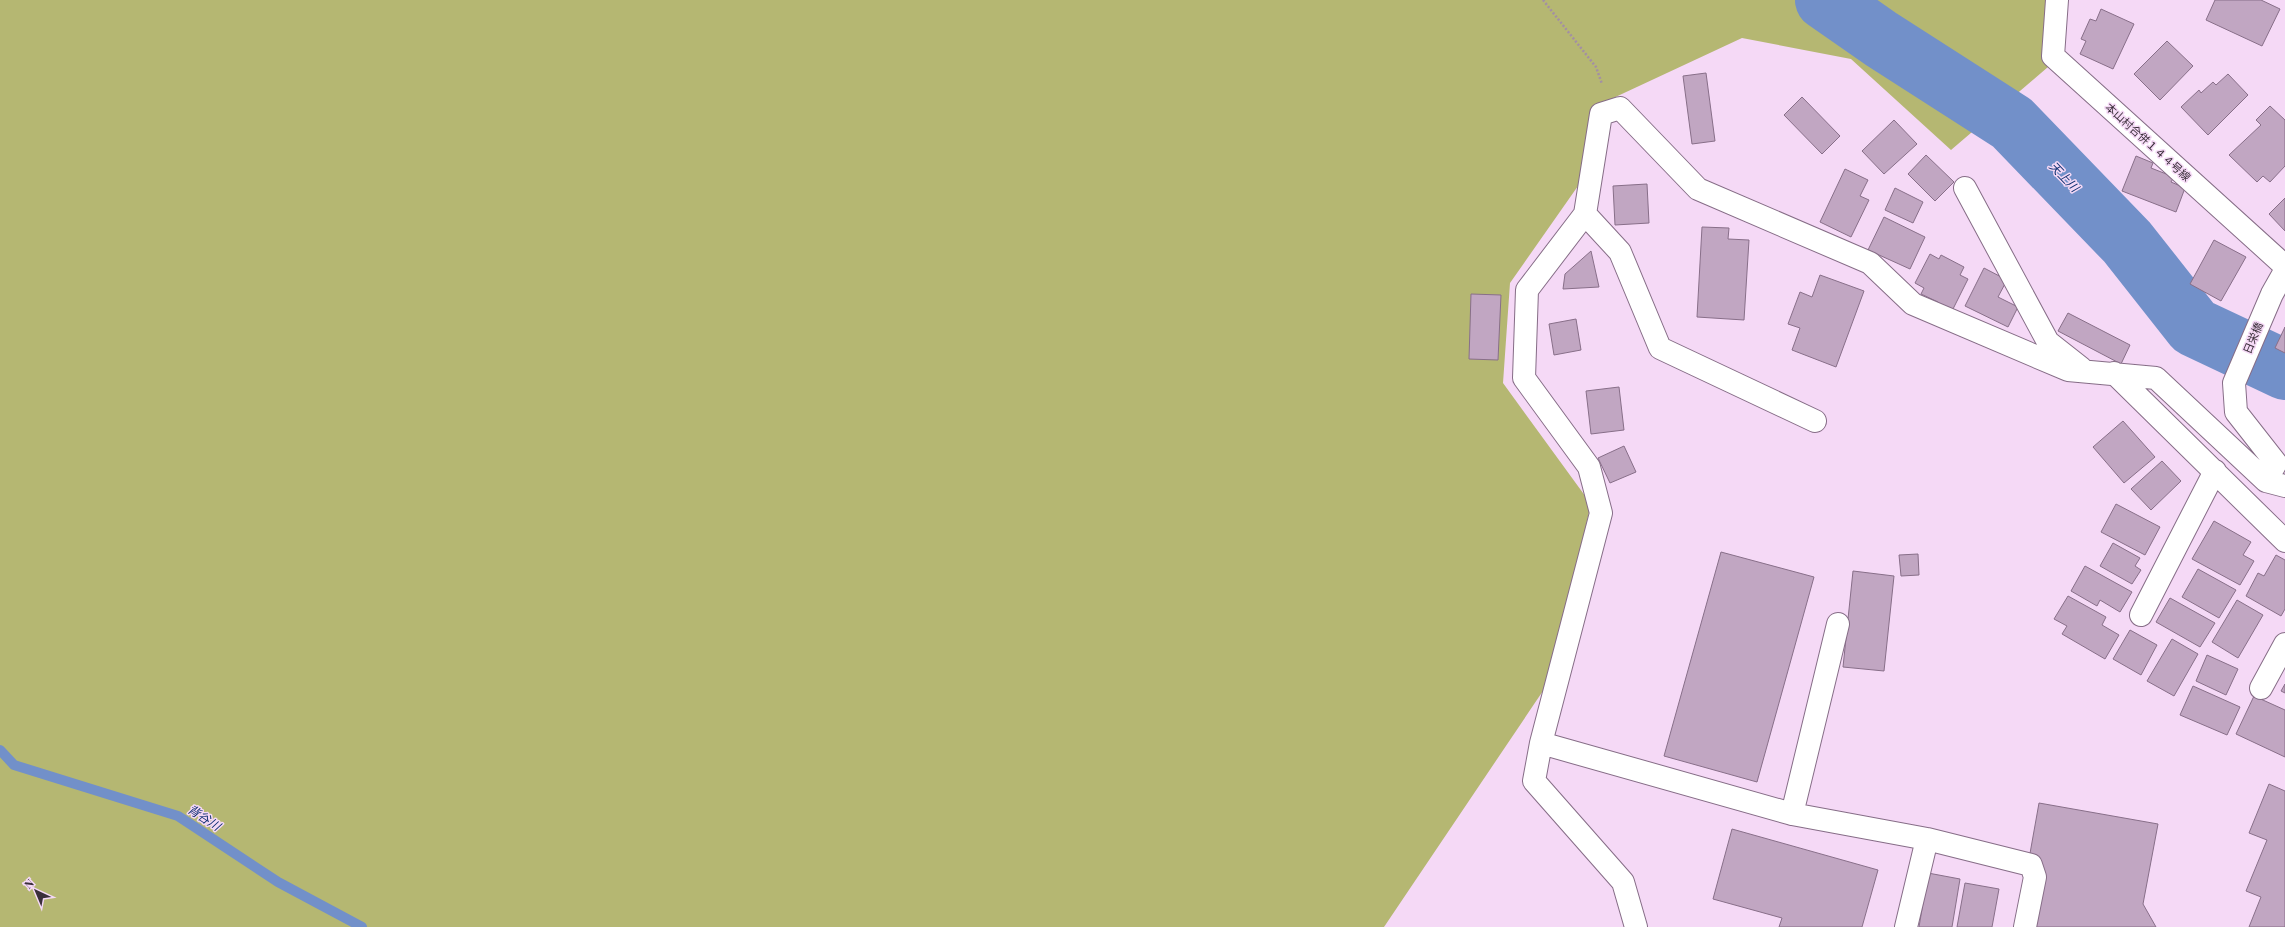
<svg xmlns="http://www.w3.org/2000/svg" width="2285" height="927" viewBox="0 0 2285 927" font-family="'Playfair Display','Noto Sans JP',serif">
  <rect width="100%" height="100%" fill="#f5d9f6"/>
  <path fill="#b5b772" d="M0,0H2052L2048,67L1951,150L1851,59L1742,38L1594,107L1578,186L1510,283L1503,383L1591,504L1549,682L1384,927H0Z"/>
  <g fill="none" stroke-linecap="round" stroke-linejoin="round">
    <path stroke="#7290c9" stroke-width="10" d="M0,750L14,765L178,816L278,882L362,927"/>
    <path stroke="#7290c9" stroke-width="60" d="M1825,0L1881,39L2012,123L2127,242L2194,327L2285,370"/>
  </g>
  <path fill="#c1a6c2" stroke="#886f89" d="M2215,0H2261L2280,9L2262,46L2206,20Z
    M2101,9L2134,24L2113,69L2080,54L2086,41L2081,39L2090,19L2096,21Z
    M2167,41L2193,66L2160,100L2134,74Z
    M1706,73L1715,141L1692,144L1683,76Z
    M2228,74L2248,95L2208,135L2181,107L2199,90L2201,93L2213,82L2216,85Z
    M1802,97L1840,136L1822,154L1784,115Z
    M2270,106L2285,120V166L2270,182L2263,176L2257,182L2229,155L2261,125L2256,120Z
    M1894,120L1917,144L1884,174L1862,151Z
    M1926,155L1954,182L1935,201L1908,174Z
    M2136,156L2153,163L2151,168L2174,177L2171,182L2185,188L2176,212L2122,191Z
    M1845,169L1868,180L1860,196L1869,200L1851,237L1820,222Z
    M1647,184L1649,223L1615,225L1613,186Z
    M1895,188L1923,202L1913,223L1885,210Z
    M2285,198V231L2269,214Z
    M1884,217L1925,237L1910,269L1868,250Z
    M1702,227L1729,228L1728,239L1749,240L1744,320L1697,317Z
    M2214,240L2246,257L2221,301L2190,284Z
    M1591,251L1599,287L1563,289L1565,274Z
    M1930,254L1939,259L1941,255L1964,267L1960,275L1968,279L1951,313L1936,306L1938,302L1921,294L1924,288L1915,283Z
    M1984,268L2007,280L1998,297L2018,307L2008,327L1965,306Z
    M1820,275L1864,291L1836,367L1792,350L1800,328L1788,324L1800,292L1812,297Z
    M1471,294L1501,295L1498,360L1469,359Z
    M2068,313L2130,345L2121,364L2058,331Z
    M1576,319L1581,350L1554,355L1549,324Z
    M2285,327V353L2275,348Z
    M1619,387L1624,430L1591,434L1586,391Z
    M2123,421L2155,457L2124,483L2093,447Z
    M1624,446L1636,472L1610,483L1598,458Z
    M2162,461L2181,481L2151,510L2131,489Z
    M2116,504L2160,527L2145,555L2101,532Z
    M2214,521L2251,542L2243,555L2254,561L2240,585L2192,559Z
    M2113,543L2140,558L2135,566L2141,570L2132,584L2100,566Z
    M1721,552L1814,577L1757,782L1664,756Z
    M1918,554L1919,575L1901,576L1899,555Z
    M2276,555L2285,560V609L2281,616L2246,596L2258,573L2264,576Z
    M2085,566L2132,592L2120,612L2100,600L2097,606L2071,591Z
    M2198,569L2236,590L2219,618L2182,597Z
    M1853,571L1894,576L1884,671L1843,667Z
    M2068,596L2106,617L2102,625L2119,635L2105,659L2062,634L2067,626L2054,619Z
    M2170,598L2215,623L2200,647L2156,622Z
    M2237,600L2263,615L2238,658L2212,642Z
    M2130,630L2157,645L2141,675L2113,659Z
    M2172,639L2198,654L2174,696L2147,681Z
    M2207,655L2238,669L2226,695L2196,681Z
    M2285,684V693L2281,691Z
    M2193,686L2240,707L2227,735L2180,715Z
    M2254,696L2285,710V757L2236,734Z
    M2269,784L2285,791V927H2249L2261,897L2246,891L2267,840L2249,833Z
    M2039,803L2158,824L2143,904L2156,927H2029V859Z
    M1732,829L1878,870L1862,927H1779L1782,918L1713,899Z
    M1928,873L1960,879L1952,927H1919Z
    M1965,883L1999,889L1992,927H1957Z"/>
  <g fill="none" stroke-linecap="round" stroke-linejoin="round">
    <defs>
      <path id="minor" d="M2057,0L2053,56L2285,266
        M1965,188L2048,342L2081,368
        M1585,214L1620,252L1660,348L1815,421
        M2285,271L2272,294L2234,383L2236,412L2276,463L2266,481L2285,486
        M2114,373L2285,541
        M2141,615L2215,471
        M2261,688L2285,644
        M1541,743L1792,814L1927,839L2031,865L2035,877L2025,927
        M1792,814L1838,624
        M1636,927L1623,882L1534,781L1541,743L1601,513L1589,467L1524,378L1527,290L1585,214L1601,114L1620,108L1698,189L1870,263L1913,304L2068,370L2156,378L2266,481
        M1906,927L1927,839"/>
    </defs>
    <use href="#minor" stroke="#866d87" stroke-width="24"/>
    <path stroke="#a38fa4" stroke-width="2.5" stroke-dasharray="2 2" stroke-linecap="butt" d="M1543,0L1596,67L1602,84"/>
    <use href="#minor" stroke="#fff" stroke-width="22"/>
  </g>
  <g text-anchor="middle" stroke-width="3" stroke-linejoin="round" paint-order="stroke">
    <g font-size="11" fill="#3a2f3a" stroke="#f5d9f6">
      <text transform="translate(2148 142) rotate(42)" y="4">本山村合併１４４号線</text>
      <text transform="translate(2253 338) rotate(-67)" y="4">日栄橋</text>
    </g>
    <g font-size="12" font-style="italic" fill="#103072" stroke="#f5d9f6">
      <text transform="translate(2064 177) rotate(46)" y="4">天上川</text>
      <text transform="translate(204 818) rotate(33)" y="4">背谷川</text>
    </g>
  </g>
  <g transform="translate(36 891) rotate(316)" stroke="#f5d9f6" stroke-width="3" paint-order="stroke">
  <path d="M0-3L7 15L0 10L-7 15Z" fill="#3a2f3a"/>
  <text y="-6" font-size="11" font-weight="bold" text-anchor="middle" fill="#3a2f3a">N</text>
  </g>
</svg>
